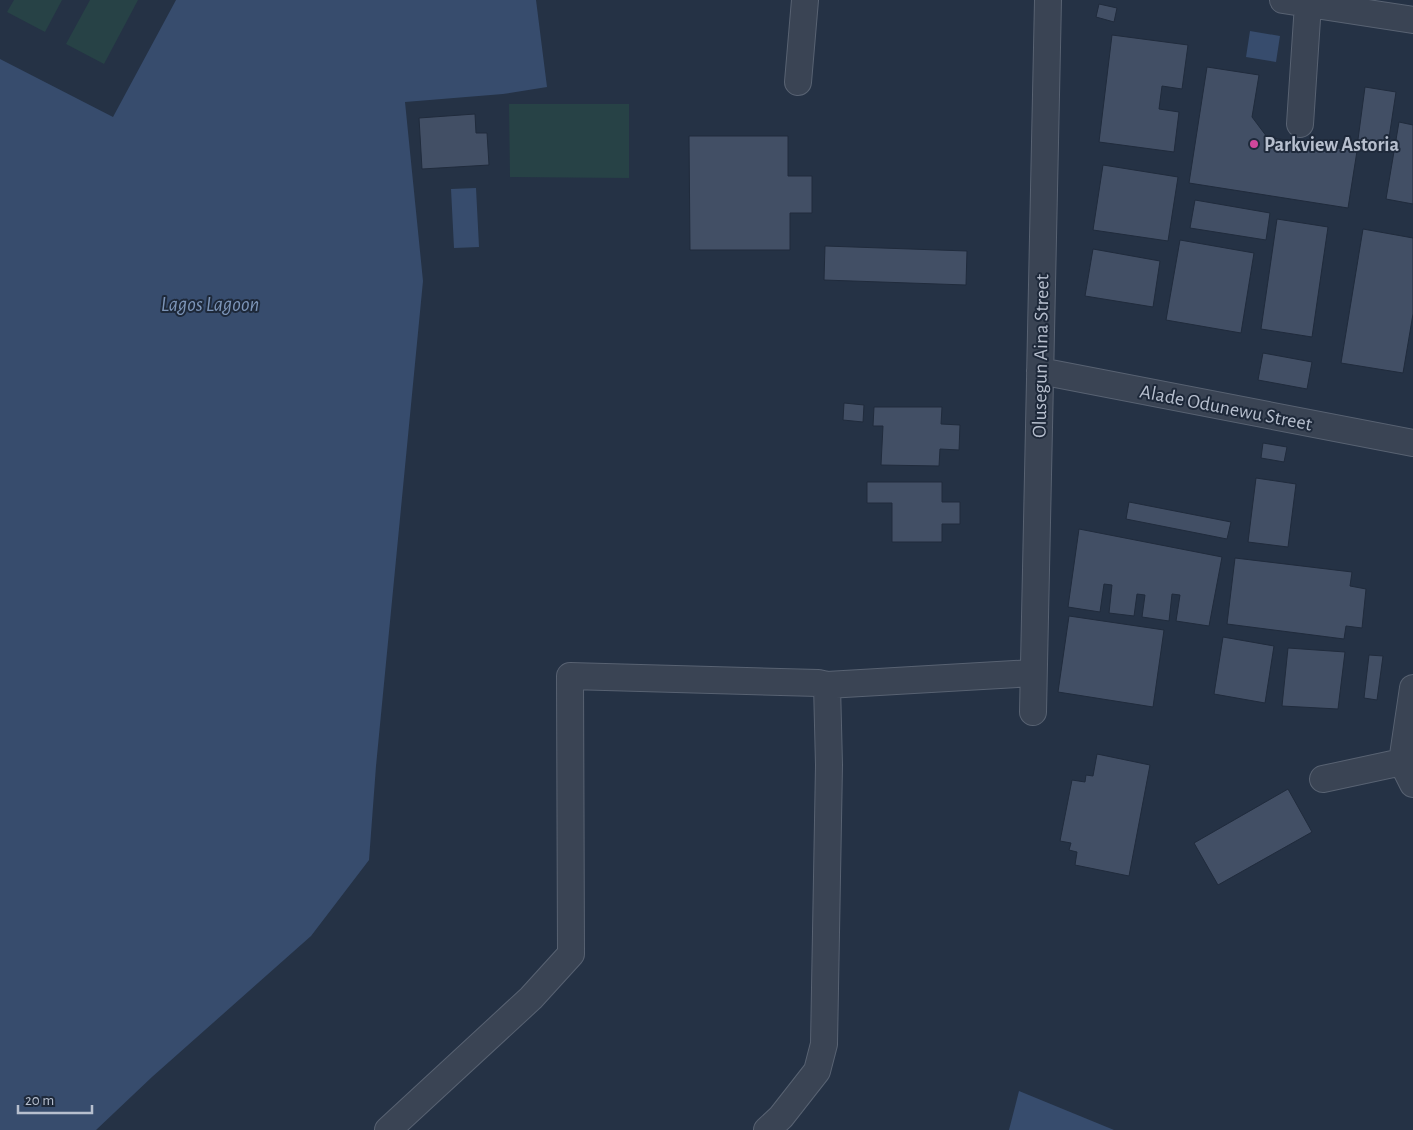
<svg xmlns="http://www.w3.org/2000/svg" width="1413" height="1130" viewBox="0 0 1413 1130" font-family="'Alegreya Sans',sans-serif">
  <rect width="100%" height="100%" fill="#253245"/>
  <path fill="#274246" d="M14,0H62L45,32L7,12Z
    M90,0H138L104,64L66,44Z
    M509,104H629V178L510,177Z"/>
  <path fill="#374c6d" d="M176,0H536L547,87L503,94L405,102L423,281L376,766L369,860L311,936L152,1077L96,1130H0V59L113,117Z
    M1250,31L1280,36L1276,62L1246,57Z
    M476,188L479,247L454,248L451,189Z
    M1019,1091L1114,1130H1009Z"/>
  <path fill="#424f65" stroke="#202b3c" d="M1099,4L1117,8L1114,22L1096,17Z
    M1112,35L1188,45L1182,89L1162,86L1159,109L1179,112L1174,152L1099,142Z
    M1207,67L1259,75L1252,117L1267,137L1357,151L1348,208L1189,183Z
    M1365,87L1396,92L1387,151L1357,147Z
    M475,114L476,133H487L489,165L422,169L419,118Z
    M1399,122L1413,125V204L1386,199Z
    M689,136H788V176H812V213H790V250H690Z
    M1103,165L1178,177L1168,241L1093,230Z
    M1195,200L1270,213L1266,240L1190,228Z
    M1277,219L1328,227L1312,337L1261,329Z
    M1363,229L1413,238V314L1403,373L1341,363Z
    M1180,240L1254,253L1241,333L1166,320Z
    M825,246L967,251L966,285L824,280Z
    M1093,249L1160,261L1153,307L1085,296Z
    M1263,353L1312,362L1307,389L1258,380Z
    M844,403L864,405L863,422L843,420Z
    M874,407H942L941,424L960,425L959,450L940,449L939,466L881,465L883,426H873Z
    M1263,443L1287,447L1284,462L1261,458Z
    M1256,478L1296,484L1288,547L1248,542Z
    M867,482H942V502H960V524H942V542H892V503H867Z
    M1129,502L1231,522L1227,539L1126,519Z
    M1079,529L1222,557L1209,626L1176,621L1180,595L1172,594L1169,621L1142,617L1145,595L1137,594L1134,616L1109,613L1112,585L1104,584L1100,612L1068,607Z
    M1235,558L1352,572L1350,586L1366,589L1362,628L1346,626L1344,639L1227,624Z
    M1069,616L1164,630L1153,707L1058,692Z
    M1223,637L1274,646L1265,703L1214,694Z
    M1288,648L1345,652L1338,709L1282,706Z
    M1369,655L1383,656L1377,700L1364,698Z
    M1097,754L1150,765L1129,876L1075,865L1077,852L1069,850L1071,843L1060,841L1072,780L1085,782L1086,775L1093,776Z
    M1288,789L1312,832L1218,885L1194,843Z"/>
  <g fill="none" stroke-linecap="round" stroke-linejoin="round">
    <defs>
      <path id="minor" d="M1283,0L1413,20
        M798,82L805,0
        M1300,124L1308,4
        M1040,371L1413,443
        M1413,688L1402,762L1413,784
        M1033,712L1048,0
        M1323,779L1402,762
        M388,1130L531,998L571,954L570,676L818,683L827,685L1033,673
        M767,1130L781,1117L817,1071L824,1044L829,765L827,685"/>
    </defs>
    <use href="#minor" stroke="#586272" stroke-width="28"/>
    <use href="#minor" stroke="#3a4454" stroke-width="26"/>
  </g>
  <circle fill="#d1479c" stroke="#1e293a" stroke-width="2" cx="1254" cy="144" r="5"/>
  <g text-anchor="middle" stroke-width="4" stroke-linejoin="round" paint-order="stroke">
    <g font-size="20" font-weight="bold" fill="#b7bfce" stroke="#1e293a" text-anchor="start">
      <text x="1264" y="151">Parkview Astoria</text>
    </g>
    <g font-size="20" fill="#b7bfce" stroke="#1e293a">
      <text transform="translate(1040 356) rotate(-89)" y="7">Olusegun Aina Street</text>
      <text transform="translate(1226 407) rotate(11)" y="7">Alade Odunewu Street</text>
    </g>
    <g font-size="21" font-style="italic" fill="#7c94b7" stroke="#1e293a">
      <text x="210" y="311">Lagos Lagoon</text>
    </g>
  </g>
  <path d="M18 1105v8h74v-8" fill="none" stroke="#b7bfce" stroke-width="2.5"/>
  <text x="25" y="1105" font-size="15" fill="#b7bfce" stroke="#1e293a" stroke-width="4" paint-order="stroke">20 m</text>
</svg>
